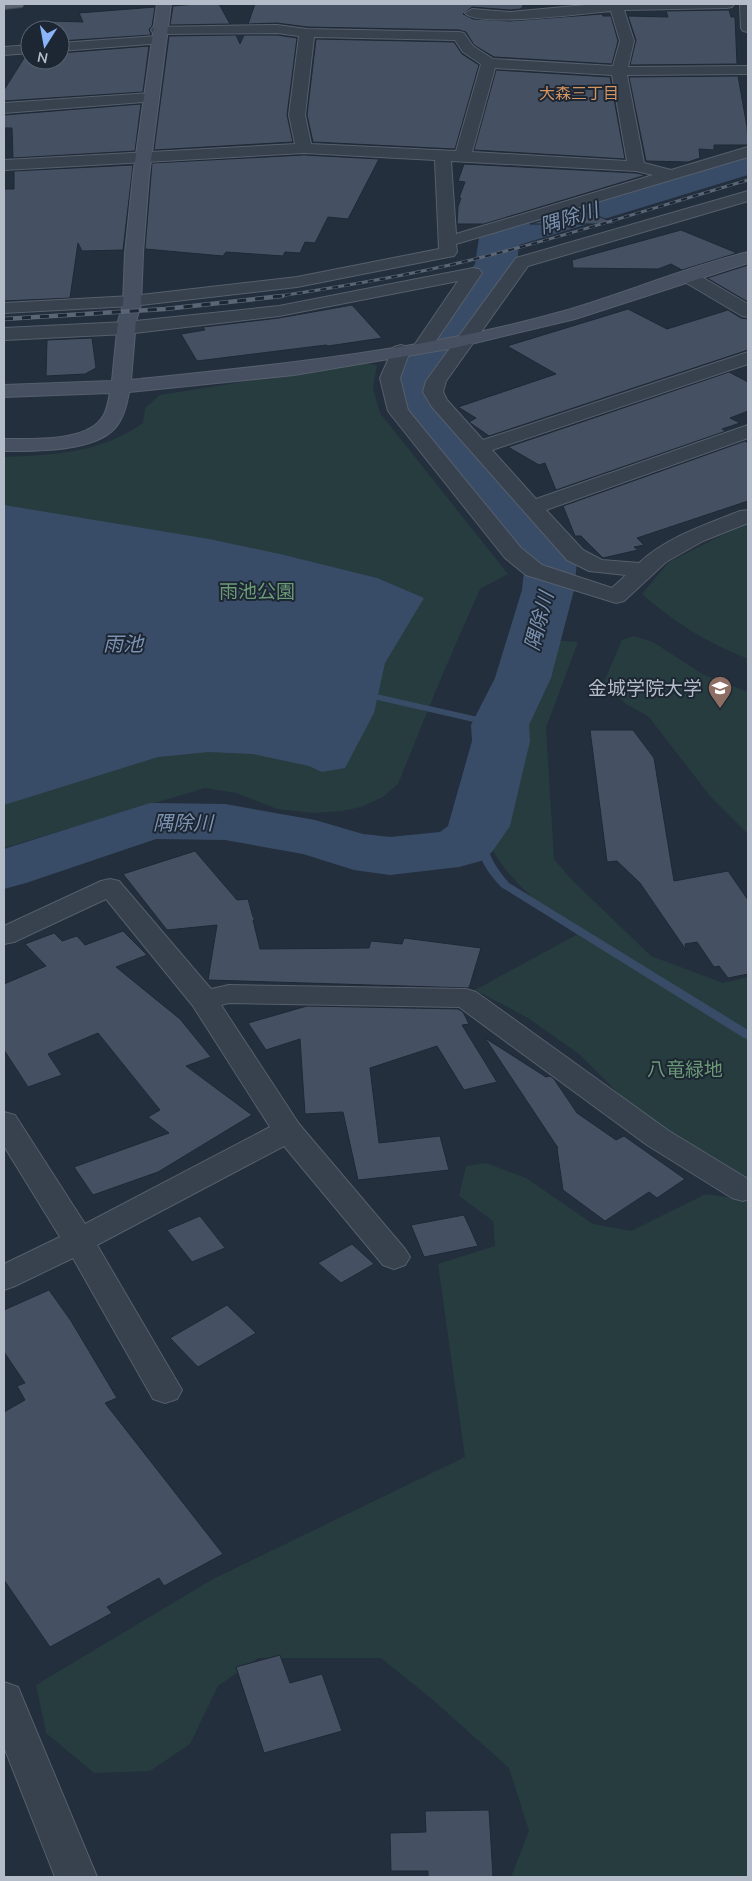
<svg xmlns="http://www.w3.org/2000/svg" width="752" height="1881" viewBox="0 0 752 1881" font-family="Mulish,'Noto Sans JP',sans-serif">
  <rect width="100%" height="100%" fill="#242f3e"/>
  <path fill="#263c3f" d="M363,363L377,365L373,388L380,413L508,574L480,589L441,678L398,784L383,797L361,807L342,811L314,813L277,809L236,793L205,788L4,848V457C53,455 101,453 143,423L145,408L160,395Z
    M748,522V659C710,644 673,622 642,594L669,562Z
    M634,636L653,642L704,675L748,692V834L710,796L648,716L626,704L604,682L622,640Z
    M550,640L578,642L546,728L554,859L572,880L651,956L723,983L748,977V1184L626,1101L579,1054L528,1018L475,990L578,934C546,909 512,885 492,849L510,775L509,723Z
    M486,1163L526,1178L593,1224L631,1231L706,1194L739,1199L748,1194V1877H511L529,1831L509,1768L433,1700L381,1658H258L218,1686L190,1744L150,1771L94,1773L46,1733L36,1685L213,1579L465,1457L438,1264L495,1246L493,1221L459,1196L466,1166Z"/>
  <path fill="#394c67" d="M4,505L209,539L280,554L377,578L424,598L385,663L374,713L345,768L322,772L309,766L253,754L209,752L158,757L4,805Z"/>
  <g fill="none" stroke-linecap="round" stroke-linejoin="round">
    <path fill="#394c67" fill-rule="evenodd" d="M363,691L500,722L505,725L500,728L360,696L358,694Z
      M479,823L484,826C487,852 492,863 509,883L748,1030V1039L744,1038L501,887C483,867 476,854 474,826Z"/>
    <path fill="#394c67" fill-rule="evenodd" d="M748,152V175L519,245L517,264L448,365L443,390L456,420L557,532L577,562L574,590L551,678L529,725L530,741L510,826L492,852L481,861L459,867L390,875L354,870L303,854L225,840L156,839L26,883L4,889V849L150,803L225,804L315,820L363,834L390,837L440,832L448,826L472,741L471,725L495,678L522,590L525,562L518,550L458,478L418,435L411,425L397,390L402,365L475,264L479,238L485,229Z"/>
  </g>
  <path fill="#455162" stroke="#1f2835" d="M196,4H219L230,24L170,25L173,6Z
    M255,4H524L521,9L510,10L472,7L463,14L473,19L510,21L602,14L603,16H611L618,41L612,64L494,57L474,45L466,32L459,30L307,27L277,23L248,24Z
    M155,7L152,26L149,29L151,35L60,41V30H41L46,23H50L51,21L83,22L79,13Z
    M729,10L731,17H735L737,64L630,65L636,40L628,16L668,17L666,11Z
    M236,35L240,44L244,35H277L297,38L287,115L293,142L154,150L169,36Z
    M316,39L454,42L462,54L479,65L455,149L313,142L307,115Z
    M149,46L143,92L4,101V90L26,55H30V60H60V53Z
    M496,70L610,77L625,159L474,150Z
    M738,76L747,127L748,145H714V150L699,149L700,158L688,162L646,161L629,77Z
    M141,104L135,151L13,158L12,128H4V115Z
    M304,155L379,159L348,219L328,217L315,243L305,242L300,253L285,252L283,256L226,252L223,256L145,249L152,163Z
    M464,164L636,173L646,175L484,224H457L458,207L461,198H459L465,182L458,181Z
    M133,165L123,250L82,251L78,243L70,298L4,301V189H14V171Z
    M581,209L617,224H530Z
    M681,230L737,253L682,270L671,264L658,269L573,268L572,260Z
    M748,265V302L707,278Z
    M352,305L382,338L328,346L326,345L197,361L181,334L205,330L203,327L279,318Z
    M628,309L667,329L728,310L741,318L748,319V350L489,436L469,422L476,418L458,407L556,374L507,346Z
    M92,338L96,368L85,374L46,376L47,340Z
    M729,372L748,382V411L730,418L740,423L722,429L726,431L556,490L545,463L539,465L508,447Z
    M745,441L748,443V501L637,538L644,545L634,547L638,550L603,558L581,536H575L563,506Z
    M590,730H633L654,758L674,881L728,871L748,900V974L728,978L719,966L714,967L697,942L685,944L686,950L640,883L617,861L607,862Z
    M195,851L237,900L248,899L253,917L255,920H253L260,949L369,948L371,941L402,944L404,938L481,948L469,988L208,980L217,925L167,930L123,874Z
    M123,931L147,955L116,967L180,1019L211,1057L186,1066L252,1115L158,1172L93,1195L74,1167L169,1133L148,1117L160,1110L98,1033L48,1054L62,1075L28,1087L4,1050V984L46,966L25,944L54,933L62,941L77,936L85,945Z
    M307,1006L458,1009L463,1012L469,1024L462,1025L497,1082L464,1090L437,1046L370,1068L379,1143L440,1136L449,1170L358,1180L343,1112L305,1114L300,1039L266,1050L248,1023Z
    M485,1038L546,1077L550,1076L554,1079L577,1113L616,1140L624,1136L685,1179L657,1198L649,1192L605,1221L563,1190L557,1149L558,1148Z
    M464,1215L478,1246L424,1257L411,1225Z
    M200,1216L225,1248L192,1262L167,1230Z
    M352,1244L374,1264L341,1283L318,1263Z
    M49,1290L71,1321L117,1398L105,1403L223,1554L164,1586L159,1578L107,1607L112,1613L50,1647L4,1580V1412L25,1400L17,1386L25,1383L4,1352V1310Z
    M227,1305L256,1333L198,1367L170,1338Z
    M280,1655L290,1683L322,1674L342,1731L264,1753L236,1667Z
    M489,1810L493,1877H428V1871H391L390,1833L426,1832L425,1811Z"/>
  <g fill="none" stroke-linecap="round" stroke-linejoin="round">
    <defs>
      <path id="street" d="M596,4H734L732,7L727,8L624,10L634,41L628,67L748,66V74L627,75L644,163L671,170L748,147V157L456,244L457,252L454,256L448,257L297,287L132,306L4,313V303L132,296L297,277L439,249L435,160L304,153L4,170V160L295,144L289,115L299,36L277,33L158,34L153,33L151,30L153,27L277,25L307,29L459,32L464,33L473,46L493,59L613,66L620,41L611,11C588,13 476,28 465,13L472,9L510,12ZM314,37L455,40L463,52L481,64L456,151L311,144L305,115ZM495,68L612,75L627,161L472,152ZM451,161L636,171L653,175L456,234Z
        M740,4H748V32L743,31L741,28Z
        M157,36L162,37L164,40L162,43L60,51V43Z
        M30,45V53L4,55V47Z
        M151,93L156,95L159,98L156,101L4,113V103Z
        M748,191V201L528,266L446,381L443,392L447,400L483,440L748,352V364L492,450L536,499L748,425V438L546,510L583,550L602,560L639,563C667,537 705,525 740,511L748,510V523L703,541L666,562L624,601L616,603L526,575L505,558L388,411L380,378L392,351L394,347L401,345L408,347L410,351L400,378L408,410L521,548L542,565L612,588L626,575L589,571L567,560L432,407L423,392L426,381L516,258Z
        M473,268L479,269L482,273L429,351L422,353L415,351L413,347L458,281L279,316L126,334L4,340V328L126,322L279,306Z
        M689,272L695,273L748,304V317L742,316L683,281L680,277L683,273Z
        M110,879L119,881L211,989L229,985L466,989L476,992L669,1131L748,1179V1199L743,1201L732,1198L647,1145L459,1007L229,1003L221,1005L299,1124L405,1249L410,1257L405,1265L394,1269L383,1265L284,1146L97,1245L182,1390L177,1399L165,1403L153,1399L73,1258L15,1286L4,1290V1264L60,1237L4,1146V1112L15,1115L85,1224L270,1127L193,1006L106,899L14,942L4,944V926L101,881Z
        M4,1682L18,1687L23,1699L97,1877H55L4,1747Z"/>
      <path id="secondary" d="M157,4H171L149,176L143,253L141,305L136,321L131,380C276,365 423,351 564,311C626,293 686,267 748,252V263L575,319L454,348L294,375L129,392C127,404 124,418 115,428C94,452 34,451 4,451V439C30,439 84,442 101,419C107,413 108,401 110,393L4,397V385L112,381L118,321L123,305L125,253L133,176Z"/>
      <path id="primary" d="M4,4H24L22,7L4,9Z"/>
    </defs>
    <use href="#street" stroke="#565f6c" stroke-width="2"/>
    <use href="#secondary" stroke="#565f6c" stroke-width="2"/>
    <use href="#primary" stroke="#414a57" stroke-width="2"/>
    <use href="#street" fill="#38414e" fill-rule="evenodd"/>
    <use href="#secondary" fill="#465061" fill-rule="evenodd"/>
    <use href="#primary" fill="#56606e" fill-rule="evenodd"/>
    <defs>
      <path id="rail-far1" d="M273,297C340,287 406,276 471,260C564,237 656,207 748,180"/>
      <path id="rail" d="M4,319L165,309L282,296"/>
    </defs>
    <use href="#rail-far1" stroke="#5a6575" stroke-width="3"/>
    <use href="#rail" stroke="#5a6575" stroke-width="4.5"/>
    <use href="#rail-far1" stroke="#1d2633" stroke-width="2" stroke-dasharray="6" stroke-linecap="butt"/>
    <use href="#rail" stroke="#1d2633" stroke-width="3" stroke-dasharray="9" stroke-linecap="butt"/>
  </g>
  <defs>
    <symbol id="university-pin" viewBox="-11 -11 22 30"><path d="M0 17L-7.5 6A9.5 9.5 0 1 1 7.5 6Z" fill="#8d6e63" stroke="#1d2633"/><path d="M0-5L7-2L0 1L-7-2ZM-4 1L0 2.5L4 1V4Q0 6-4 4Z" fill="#fff"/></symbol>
  </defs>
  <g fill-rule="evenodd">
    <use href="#university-pin" x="706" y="674" width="28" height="38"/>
  </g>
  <g text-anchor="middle" stroke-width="4" stroke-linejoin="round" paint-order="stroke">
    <g font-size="16" fill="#d59563" stroke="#1d2633">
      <text x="579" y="99">大森三丁目</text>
    </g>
    <g font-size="19" fill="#6b9a76" stroke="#1d2633">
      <text x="257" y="598">雨池公園</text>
      <text x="685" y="1076">八竜緑地</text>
    </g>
    <g font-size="19" fill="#b4bcc9" stroke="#1d2633" text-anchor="end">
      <text x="702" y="695">金城学院大学</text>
    </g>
    <g font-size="20" font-style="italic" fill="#7c92b1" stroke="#1d2633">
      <text transform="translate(569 218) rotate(-17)" y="7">隅除川</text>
      <text transform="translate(539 621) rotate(-75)" y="7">隅除川</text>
      <text x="123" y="651">雨池</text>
      <text x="183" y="830">隅除川</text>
    </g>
  </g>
  <rect width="752" height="1881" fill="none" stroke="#b4bcc9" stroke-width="10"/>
  <g transform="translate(45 45) rotate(191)"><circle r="24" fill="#1d2633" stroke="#59626f"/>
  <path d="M0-4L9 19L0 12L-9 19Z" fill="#8ab4f8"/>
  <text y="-8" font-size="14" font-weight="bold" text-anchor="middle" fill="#b4bcc9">N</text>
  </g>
</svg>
